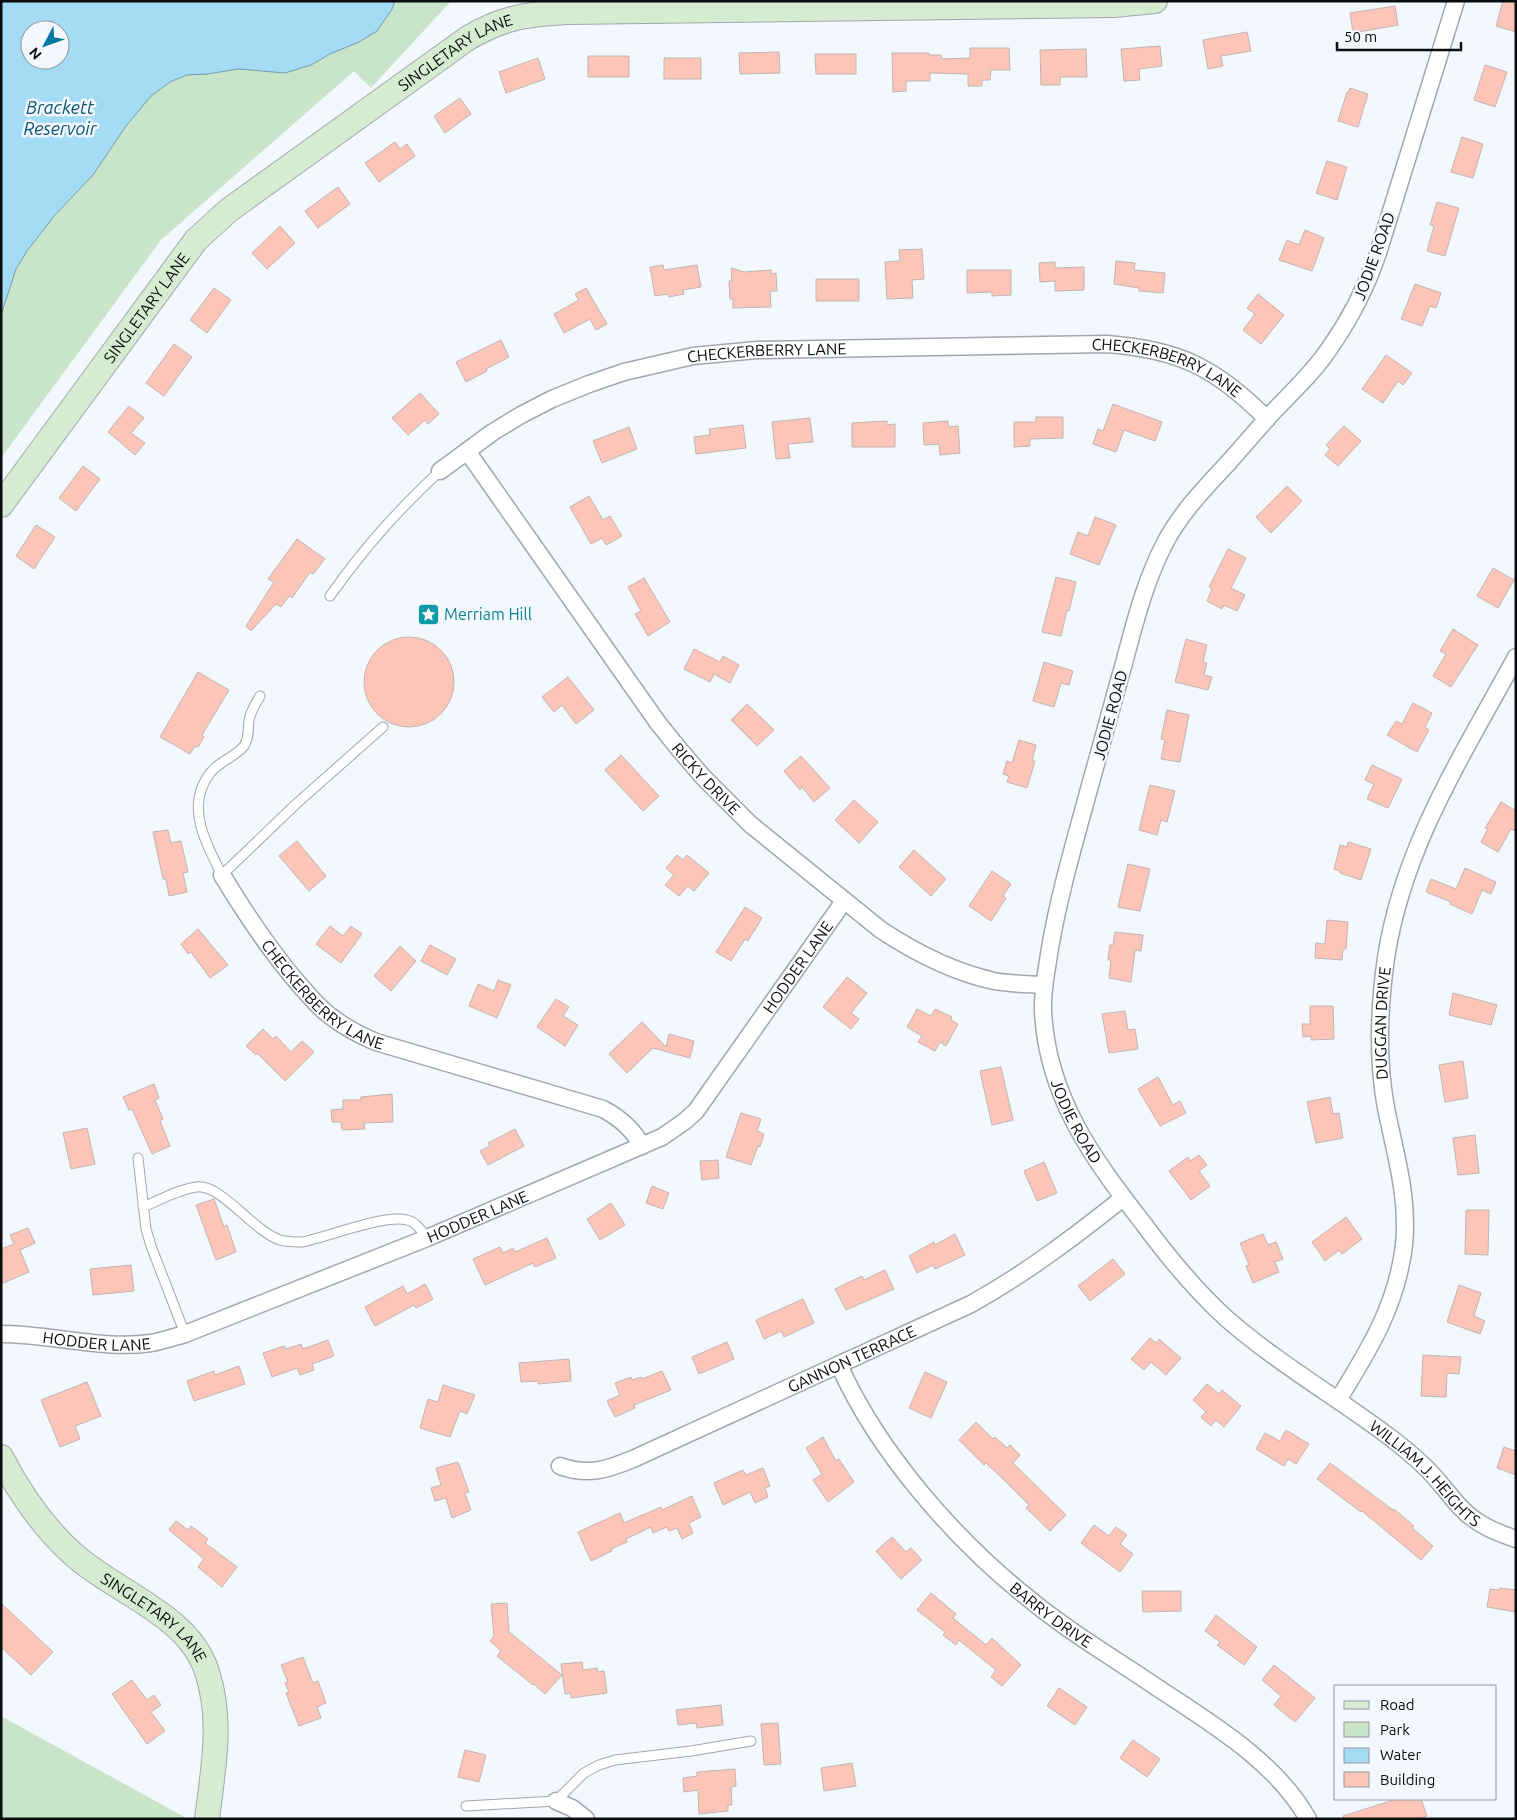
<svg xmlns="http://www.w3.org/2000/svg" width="1517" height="1820" viewBox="0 0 1517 1820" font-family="Ubuntu,sans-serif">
  <rect width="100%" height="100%" fill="#f3f7fe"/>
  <path fill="#c8e4c9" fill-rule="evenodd" d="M1,1H451L371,88L354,71L161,240L1,458ZM30,30H60V60H30Z
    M1,1716L188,1819H1Z"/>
  <path fill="#a4dbf5" stroke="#769db0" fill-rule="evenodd" d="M1,1H395L392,9L377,31L359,42L330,54L311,65L285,73L238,69L208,74L187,75L170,82L151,96L126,126L93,175L55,215L27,251L16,269L1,315ZM30,30H60V60H30Z"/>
  <path fill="#fdc5b8" stroke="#bfb5b2" d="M1503,1H1516V32L1496,26Z
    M1395,6L1398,25L1353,33L1350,13Z
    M1247,32L1251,51L1221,56L1223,66L1208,69L1203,40Z
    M1160,46L1162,66L1139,69L1140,80L1124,81L1121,49Z
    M970,48H1009L1010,70H991L990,80H982V86H968V74L930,73V81H906V91L893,92L892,53H929V55H941L942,59L970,58Z
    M1086,49L1087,77H1060V85H1041L1040,50Z
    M779,52L780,73L740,74L739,53Z
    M815,54H856V74H816Z
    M588,56H629V77H588Z
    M538,58L545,79L506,93L499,72Z
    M664,58H701V79H664Z
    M1485,65L1507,72L1495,107L1474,100Z
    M1350,88L1368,94L1358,127L1338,121L1347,92L1348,93Z
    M460,98L471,114L445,133L434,116Z
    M1462,137L1483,144L1473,178L1451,172Z
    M395,142L400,149L407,144L415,156L379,182L365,163Z
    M1327,161L1347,167L1337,200L1316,193Z
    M338,187L350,204L318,228L305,211Z
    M1437,202L1459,208L1445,256L1427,251L1434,226L1430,225Z
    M280,226L295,243L267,269L252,253Z
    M1305,230L1324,238L1312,271L1279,260L1287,240L1299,245Z
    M922,249L924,279L912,280L913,298L887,299L885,262L900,261L899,250Z
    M1116,261L1135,263L1134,270L1165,273L1163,293L1139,291V288L1114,284Z
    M1055,262V268L1084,267V290L1055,291V281L1040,282L1039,263Z
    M663,265L664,270L697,265L701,287L683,290L684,294L669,297L668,294L655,296L650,267Z
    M731,268L744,272L771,270V274L776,273L777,291H770L771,307L733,308V299H730L729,281H732Z
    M967,270H1011V295L992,296V292L967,293Z
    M816,279H859V301H816Z
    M1415,284L1441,293L1436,308L1430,306L1422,326L1401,319Z
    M214,288L231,300L207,333L190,320Z
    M586,288L607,324L596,330L590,319L564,333L554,314L579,300L575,294Z
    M1258,294L1284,315L1261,344L1243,330L1255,314L1247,308Z
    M501,340L509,357L486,369L487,371L466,382L456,362Z
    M174,344L192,357L164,396L146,383Z
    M1386,355L1412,373L1403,385L1398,381L1383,403L1362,389Z
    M420,393L439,414L428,424L425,420L408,435L392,418Z
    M1113,404L1162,422L1155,441L1124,430L1116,452L1093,444L1098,429L1103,431Z
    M129,406L144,418L131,433L145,443L135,455L108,432Z
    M1036,417H1063V438L1030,439V446L1014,447V422H1036Z
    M810,418L813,442L788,444L790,458L776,459L772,422Z
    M887,421V425L895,424V447H852V423Z
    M948,421V427L958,426L960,453L940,455L939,444L924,445L923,423Z
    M743,425L746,448L696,454L694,437L710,435L709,429Z
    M1344,426L1361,441L1338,466L1325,455L1330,449L1326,445Z
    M629,427L637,449L602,463L593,441Z
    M83,466L100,479L76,511L59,498Z
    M1287,486L1302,501L1271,533L1256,517Z
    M589,496L603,520L610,516L622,536L606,545L602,538L591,544L570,507Z
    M1095,517L1116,525L1099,565L1070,554L1078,532L1088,536Z
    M36,525L55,537L34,569L16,556Z
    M297,539L325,559L313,574L310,572L292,598L289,596L281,607L276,604L251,631L246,626L274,582L268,579Z
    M1228,549L1246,558L1231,588L1245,595L1237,611L1224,605L1222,609L1207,601L1212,589L1209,587Z
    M1493,568L1514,580L1498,608L1477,596Z
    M1056,577L1076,582L1069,611L1067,610L1061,636L1042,632Z
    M644,578L670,622L648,636L635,614L641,611L628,587Z
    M1453,629L1478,645L1451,687L1433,676L1446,654L1440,651Z
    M364 682a45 45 0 1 1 90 0a45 45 0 1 1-90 0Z
    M1186,639L1207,645L1203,662L1207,663L1204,675L1212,677L1208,690L1175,682Z
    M694,649L720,662L723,656L739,665L730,683L714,674L710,682L684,669Z
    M1044,662L1073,671L1069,685L1061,683L1054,707L1033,701Z
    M198,672L229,690L202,735L204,737L198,747L195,746L190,754L160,737Z
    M568,677L594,710L576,724L562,705L554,712L542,697Z
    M1413,703L1432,713L1425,727L1429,730L1417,752L1387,735L1396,721L1402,724Z
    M747,704L774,730L757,746L731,720Z
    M1167,710L1189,715L1180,762L1161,759L1165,740L1161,739Z
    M1019,740L1036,745L1032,761H1035L1027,788L1007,782L1009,776L1003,774L1007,761L1012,763Z
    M621,755L659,796L643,811L605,770Z
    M801,756L830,788L814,802L802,787L800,790L784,771Z
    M1372,765L1402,779L1388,808L1367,799L1374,784L1365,780Z
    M1150,785L1175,791L1167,822L1161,820L1157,835L1139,830Z
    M854,800L878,822L859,843L835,820Z
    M1501,802L1516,811V832L1511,829L1498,852L1481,842L1488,829L1485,828Z
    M168,830L171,843L181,841L188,872L183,873L187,892L169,896L166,879H163L153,832Z
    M297,841L326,876L309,891L279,856Z
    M1348,842L1371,849L1361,880L1340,873V871L1334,869L1340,845L1347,847Z
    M914,850L946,879L931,896L899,867Z
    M677,855L683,860L687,855L709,873L694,891L688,886L679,896L665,885L674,875L666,868Z
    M1128,864L1150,869L1140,911L1118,907Z
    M1465,868L1496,882L1491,894L1482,890L1472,914L1450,904L1451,902L1426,892L1431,879L1456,889Z
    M992,871L1011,884L1003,896L1006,898L991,921L969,906Z
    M745,907L762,918L748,941L745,939L731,961L716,952Z
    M1327,920L1348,922L1346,949H1343L1342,960L1315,958L1316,943L1325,944Z
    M330,926L343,936L351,926L362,934L341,963L316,944Z
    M198,929L228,965L210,978L191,952L188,954L181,944Z
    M1115,932L1143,935L1141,951L1135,950L1131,982L1109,978L1111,960H1108L1110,945H1113Z
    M430,945L456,959L447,975L421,961Z
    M400,946L416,961L391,991L374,976Z
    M847,977L867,993L851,1013L859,1019L851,1029L823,1007Z
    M498,980L511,985L497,1018L469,1006L478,984L494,991Z
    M1453,993L1497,1005L1491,1025L1449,1015Z
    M556,999L569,1007L563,1016L578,1025L565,1046L537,1027Z
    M1310,1006H1333L1334,1039L1311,1040V1036L1303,1037L1302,1024H1310Z
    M917,1009L931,1016L935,1009L952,1017L951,1020L958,1024L946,1046L940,1042L935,1051L918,1042L922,1036L907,1027Z
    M1125,1011L1128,1030L1135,1029L1138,1049L1109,1053L1102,1014Z
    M642,1022L666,1047L669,1034L694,1041L690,1058L653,1048L627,1073L609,1054Z
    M263,1029L273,1039L276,1036L291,1052L302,1041L314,1052L285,1081L257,1053L256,1055L246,1046Z
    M1463,1061L1468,1098L1445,1102L1439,1065Z
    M1001,1067L1013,1120L992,1125L980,1071Z
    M1158,1077L1173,1105L1180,1101L1186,1113L1160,1126L1138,1089Z
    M154,1084L159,1098L155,1100L163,1119L160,1121L170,1146L152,1154L132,1109L129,1110L123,1097Z
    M392,1094L393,1122L364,1123L365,1129L342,1130L341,1122H332L331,1110L343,1109V1100H361V1097Z
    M1330,1097L1333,1114L1339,1113L1343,1138L1316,1143L1307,1102Z
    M741,1113L761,1119L757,1131L764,1134L760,1147L758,1146L751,1165L726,1157Z
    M87,1128L95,1164L71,1169L63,1133Z
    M515,1129L524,1146L488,1165L480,1151L490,1146L488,1143Z
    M1475,1135L1479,1173L1458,1175L1453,1138Z
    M1199,1155L1207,1165L1199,1171L1210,1186L1191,1200L1169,1171L1188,1157L1190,1161Z
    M718,1160L719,1178L702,1180L700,1161Z
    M1044,1162L1057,1193L1037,1201L1024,1171Z
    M652,1186L669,1193L663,1209L646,1203Z
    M214,1199L224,1227L227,1225L236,1252L216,1260L196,1205Z
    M611,1203L625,1225L600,1240L587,1219Z
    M1466,1210H1489L1488,1255L1465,1254Z
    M1346,1217L1362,1239L1342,1254L1339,1250L1325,1261L1312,1242Z
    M28,1228L35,1243L20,1250L29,1272L1,1284V1249L14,1244L10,1235Z
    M955,1234L965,1255L935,1269L933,1265L917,1273L909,1256L934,1242L935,1245Z
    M1263,1234L1268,1245L1276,1242L1283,1259L1275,1262L1279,1272L1253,1283L1246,1266L1249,1265L1240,1243Z
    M547,1238L556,1258L535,1267L533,1263L485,1285L473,1259L500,1247L503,1253L513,1248L515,1252Z
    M1113,1259L1125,1274L1090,1301L1078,1286Z
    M131,1265L134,1291L93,1295L90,1269Z
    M885,1270L894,1289L846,1310L835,1289L862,1276L864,1280Z
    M425,1284L433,1299L416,1308L414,1305L375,1326L365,1307L403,1286L407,1294Z
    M1459,1285L1481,1293L1474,1316L1485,1321L1480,1334L1447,1322Z
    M803,1299L814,1323L784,1337L781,1331L764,1339L756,1320Z
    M1150,1338L1156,1343L1159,1339L1181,1358L1166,1375L1151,1362L1144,1370L1131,1359Z
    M328,1340L334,1356L312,1364L314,1370L300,1375L297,1368L272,1377L263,1353L284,1346L286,1349L301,1344L303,1349Z
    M727,1342L734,1359L699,1374L692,1357Z
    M1423,1355L1461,1357L1459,1374L1447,1373L1446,1397L1421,1396Z
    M569,1359L571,1381L538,1384V1381L521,1382L519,1363Z
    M239,1366L245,1384L194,1401L187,1381L214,1371L215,1375Z
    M662,1371L671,1390L634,1405L635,1408L615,1417L607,1401L620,1395L615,1383L631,1377L632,1380L641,1377L642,1379Z
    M925,1372L947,1382L931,1418L909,1408Z
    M87,1382L101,1416L75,1426L80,1439L60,1447L41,1400Z
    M1207,1384L1219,1394L1222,1390L1241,1406L1224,1427L1216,1420L1211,1426L1201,1417L1206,1412L1193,1400Z
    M443,1385L475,1395L467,1414L460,1411L450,1437L420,1428L428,1399L438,1402Z
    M976,1422L993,1439L995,1437L1007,1448L1010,1445L1020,1455L1013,1463L1066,1515L1050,1531L1026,1508L1029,1505L1000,1476L986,1463L984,1465L959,1440Z
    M1286,1430L1309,1444L1296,1464L1288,1459L1284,1466L1256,1449L1265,1433L1280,1441Z
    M823,1437L836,1461L839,1459L854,1482L828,1502L813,1480L822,1474L806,1448Z
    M1504,1447L1516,1451V1475L1497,1468Z
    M458,1462L469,1492L465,1493L471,1510L452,1518L446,1498L435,1501L431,1488L441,1485L436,1468Z
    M1330,1463L1393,1510L1394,1509L1414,1526L1412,1528L1433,1546L1421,1560L1362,1511L1361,1512L1317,1479Z
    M763,1468L770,1486L765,1488L768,1497L755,1503L750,1492L723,1505L714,1483L743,1470L746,1475Z
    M692,1496L701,1517L689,1523L693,1533L682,1539L677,1528L669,1531L667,1527L653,1533L651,1527L626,1539L627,1542L611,1549L612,1551L591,1561L578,1532L620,1513L624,1523L661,1507L662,1510Z
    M176,1521L188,1530L191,1526L208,1539L205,1543L237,1567L222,1587L198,1567L204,1559L169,1530Z
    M1094,1525L1109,1536L1116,1527L1127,1535L1120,1544L1133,1554L1120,1572L1081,1543Z
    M892,1537L906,1552L911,1548L922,1560L901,1579L876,1551Z
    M1500,1588L1516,1590V1612L1487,1607L1490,1589L1500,1590Z
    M1142,1591H1181V1611L1143,1612Z
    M931,1593L956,1614L953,1618L986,1645L992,1638L1021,1665L1002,1686L991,1677L996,1670L959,1640L956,1645L943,1635L945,1632L917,1610Z
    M1,1603L53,1652L31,1675L1,1647Z
    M507,1603L509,1632L562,1675L545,1694L534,1684L533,1685L497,1656L501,1651L490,1641L494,1636L491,1604Z
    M1216,1615L1257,1647L1244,1665L1217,1645L1220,1642L1205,1631Z
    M303,1657L313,1683L318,1681L326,1703L317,1707L321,1718L299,1726L286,1693L289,1692L285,1683L288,1682L281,1665Z
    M582,1662L583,1670L597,1668L598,1672L604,1671L607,1693L571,1698V1693L565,1694L561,1664Z
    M1274,1665L1315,1698L1295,1722L1274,1705L1281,1696L1262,1680Z
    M132,1680L147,1700L154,1695L161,1705L151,1712L165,1731L147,1744L112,1694Z
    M1059,1688L1087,1707L1075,1725L1047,1706Z
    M721,1705L723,1725L697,1728L696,1723L678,1725L676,1710Z
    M778,1723L781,1764L764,1765L761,1724Z
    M1133,1740L1160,1759L1147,1777L1120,1758Z
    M465,1750L486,1755L479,1782L458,1777Z
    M852,1763L856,1786L824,1791L821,1768Z
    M735,1769L736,1786L731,1787L732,1805H728V1811L699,1814L698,1790L684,1792L683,1778L697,1776V1772Z
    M1397,1799H1421L1427,1816L1419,1819H1343V1816Z"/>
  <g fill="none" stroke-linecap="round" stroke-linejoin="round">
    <defs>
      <path id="lane" d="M330,596C365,547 396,512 440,471
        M260,696C255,704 251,711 249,720C248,729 249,739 244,746C235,757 220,761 211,772C184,805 206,843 222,875L296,804L383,727
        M138,1158L146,1229L151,1246L185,1334
        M143,1207C160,1200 179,1189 197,1187C221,1184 253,1231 280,1240C287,1242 295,1242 302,1242C328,1237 384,1214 407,1220C416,1222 421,1230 427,1238
        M466,1806L556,1801L584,1773L599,1765L615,1760L691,1751L751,1741"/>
      <g id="street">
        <path id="s1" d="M1456,1L1379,250C1367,286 1351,318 1329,349C1313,373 1291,393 1271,414C1257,430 1243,446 1229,462C1206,487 1181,512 1165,543C1145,581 1135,622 1124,663C1113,701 1103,740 1092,778C1077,834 1060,890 1050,948C1047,969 1042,990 1043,1011C1047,1096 1093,1159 1143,1223C1168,1257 1195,1290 1227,1319C1265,1352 1307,1379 1349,1408C1375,1426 1401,1444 1424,1466C1438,1479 1448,1494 1461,1508C1476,1524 1495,1532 1516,1539"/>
        <path id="s2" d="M467,451L658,723L679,749L703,777L750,824L881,930C916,953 953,972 994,981C1010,984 1027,984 1044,985"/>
        <path id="s3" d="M440,471L493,432L521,415L552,399L589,384L624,372L693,356L757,350L1106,344C1179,349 1216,368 1267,419"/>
        <path id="s4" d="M222,875C245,913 269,949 297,982C307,993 317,1006 329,1015C343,1026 359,1035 376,1042L603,1109C620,1118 633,1129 642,1146"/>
        <path id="s5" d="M1,1334C51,1334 102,1350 151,1343C163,1341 174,1337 185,1334L427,1238L662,1137L685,1121L696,1111L844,901"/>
        <path id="s6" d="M839,1365C878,1452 954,1539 1028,1598C1063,1627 1102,1651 1140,1676C1198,1716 1273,1756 1308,1819"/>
        <path id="s7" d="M1338,1400C1369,1350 1397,1305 1404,1245C1409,1198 1395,1153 1386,1108C1377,1059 1379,1007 1386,958C1403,846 1463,755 1516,657"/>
        <path id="s8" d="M560,1466C588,1476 606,1470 633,1459L971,1304C1025,1274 1074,1237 1123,1198"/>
        <path d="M556,1801L572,1808L586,1819"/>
      </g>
      <g id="secondary">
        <path id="s9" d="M1,505L196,240L229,210L468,38C504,17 528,14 568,12L1114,5L1155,1"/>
        <path id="s10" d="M1,1457C19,1492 43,1527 73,1554C114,1592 189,1614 207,1672C223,1720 213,1770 207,1819"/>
      </g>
    </defs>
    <use href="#lane" stroke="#a2a7af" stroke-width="11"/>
    <use href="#street" stroke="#a2a7af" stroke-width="19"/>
    <use href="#secondary" stroke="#a2a7af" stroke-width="26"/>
    <use href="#lane" stroke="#fff" stroke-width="9"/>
    <use href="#street" stroke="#fff" stroke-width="16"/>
    <use href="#secondary" stroke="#d6ecd0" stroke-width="24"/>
  </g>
  <defs>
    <symbol id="sight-square" viewBox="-11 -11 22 22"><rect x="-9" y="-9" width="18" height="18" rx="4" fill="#0f9aa8" stroke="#f3f7fe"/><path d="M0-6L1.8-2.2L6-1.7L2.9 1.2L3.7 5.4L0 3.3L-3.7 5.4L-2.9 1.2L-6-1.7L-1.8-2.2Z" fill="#fff"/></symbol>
  </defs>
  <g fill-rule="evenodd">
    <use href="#sight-square" x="416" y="602" width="25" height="25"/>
  </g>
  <g text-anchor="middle" stroke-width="5" stroke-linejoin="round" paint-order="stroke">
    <g font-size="16" fill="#0a0c0f" stroke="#f3f7fe">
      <text dy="6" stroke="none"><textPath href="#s9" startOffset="650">SINGLETARY LANE</textPath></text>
      <text transform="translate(1374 256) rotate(-70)" y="6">JODIE ROAD</text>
      <text dy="6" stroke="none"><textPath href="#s9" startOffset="245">SINGLETARY LANE</textPath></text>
      <text dy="6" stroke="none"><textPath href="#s3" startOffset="355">CHECKERBERRY LANE</textPath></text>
      <text dy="6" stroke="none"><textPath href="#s3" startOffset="760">CHECKERBERRY LANE</textPath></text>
      <text transform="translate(1110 715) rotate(-75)" y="6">JODIE ROAD</text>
      <text dy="6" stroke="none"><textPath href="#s2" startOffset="406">RICKY DRIVE</textPath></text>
      <text dy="6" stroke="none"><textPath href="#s5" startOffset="921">HODDER LANE</textPath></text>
      <text dy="6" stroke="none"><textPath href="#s4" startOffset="159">CHECKERBERRY LANE</textPath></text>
      <text dy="6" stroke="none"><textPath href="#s7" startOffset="394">DUGGAN DRIVE</textPath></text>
      <text dy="6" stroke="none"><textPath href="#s1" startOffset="1228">JODIE ROAD</textPath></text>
      <text dy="6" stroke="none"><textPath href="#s5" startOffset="501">HODDER LANE</textPath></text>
      <text dy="6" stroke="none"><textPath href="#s5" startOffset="96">HODDER LANE</textPath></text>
      <text dy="6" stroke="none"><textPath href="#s8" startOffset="316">GANNON TERRACE</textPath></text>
      <text dy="6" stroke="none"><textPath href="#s1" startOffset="1730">WILLIAM J. HEIGHTS</textPath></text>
      <text dy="6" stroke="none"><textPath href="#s6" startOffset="331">BARRY DRIVE</textPath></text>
      <text dy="6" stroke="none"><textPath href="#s10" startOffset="225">SINGLETARY LANE</textPath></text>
    </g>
    <g font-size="16" fill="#0d838f" stroke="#f3f7fe" text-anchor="start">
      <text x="444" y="620">Merriam Hill</text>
    </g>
    <g font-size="18" font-style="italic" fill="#0e546e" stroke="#f3f7fe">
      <text x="60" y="114">Brackett<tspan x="60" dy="21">Reservoir</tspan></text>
    </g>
  </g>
  <rect width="1517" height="1820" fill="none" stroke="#0a0c0f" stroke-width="5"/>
  <rect x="1334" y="1685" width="162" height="115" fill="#f3f7fe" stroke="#96999e"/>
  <rect x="1344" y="1701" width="25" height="8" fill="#d6ecd0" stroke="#96999e"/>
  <text x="1380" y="1710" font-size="15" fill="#0a0c0f">Road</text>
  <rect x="1344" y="1722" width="25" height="15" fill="#c8e4c9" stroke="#96999e"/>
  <text x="1380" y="1735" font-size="15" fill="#0a0c0f">Park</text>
  <rect x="1344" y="1748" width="25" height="15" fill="#a4dbf5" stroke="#96999e"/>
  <text x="1380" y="1760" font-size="15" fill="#0a0c0f">Water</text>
  <rect x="1344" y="1772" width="25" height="15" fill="#fdc5b8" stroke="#96999e"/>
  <text x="1380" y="1785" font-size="15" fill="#0a0c0f">Building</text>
  <g transform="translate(45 45) rotate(229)"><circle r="24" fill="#f3f7fe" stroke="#96999e"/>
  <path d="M0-4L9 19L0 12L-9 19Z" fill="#0278a1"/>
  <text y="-8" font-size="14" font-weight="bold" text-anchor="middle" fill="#0a0c0f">N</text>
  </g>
  <path d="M1337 42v8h124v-8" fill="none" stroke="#0a0c0f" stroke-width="2.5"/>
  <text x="1344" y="42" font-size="15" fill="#0a0c0f" stroke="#f3f7fe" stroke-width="4" paint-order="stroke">50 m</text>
</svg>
